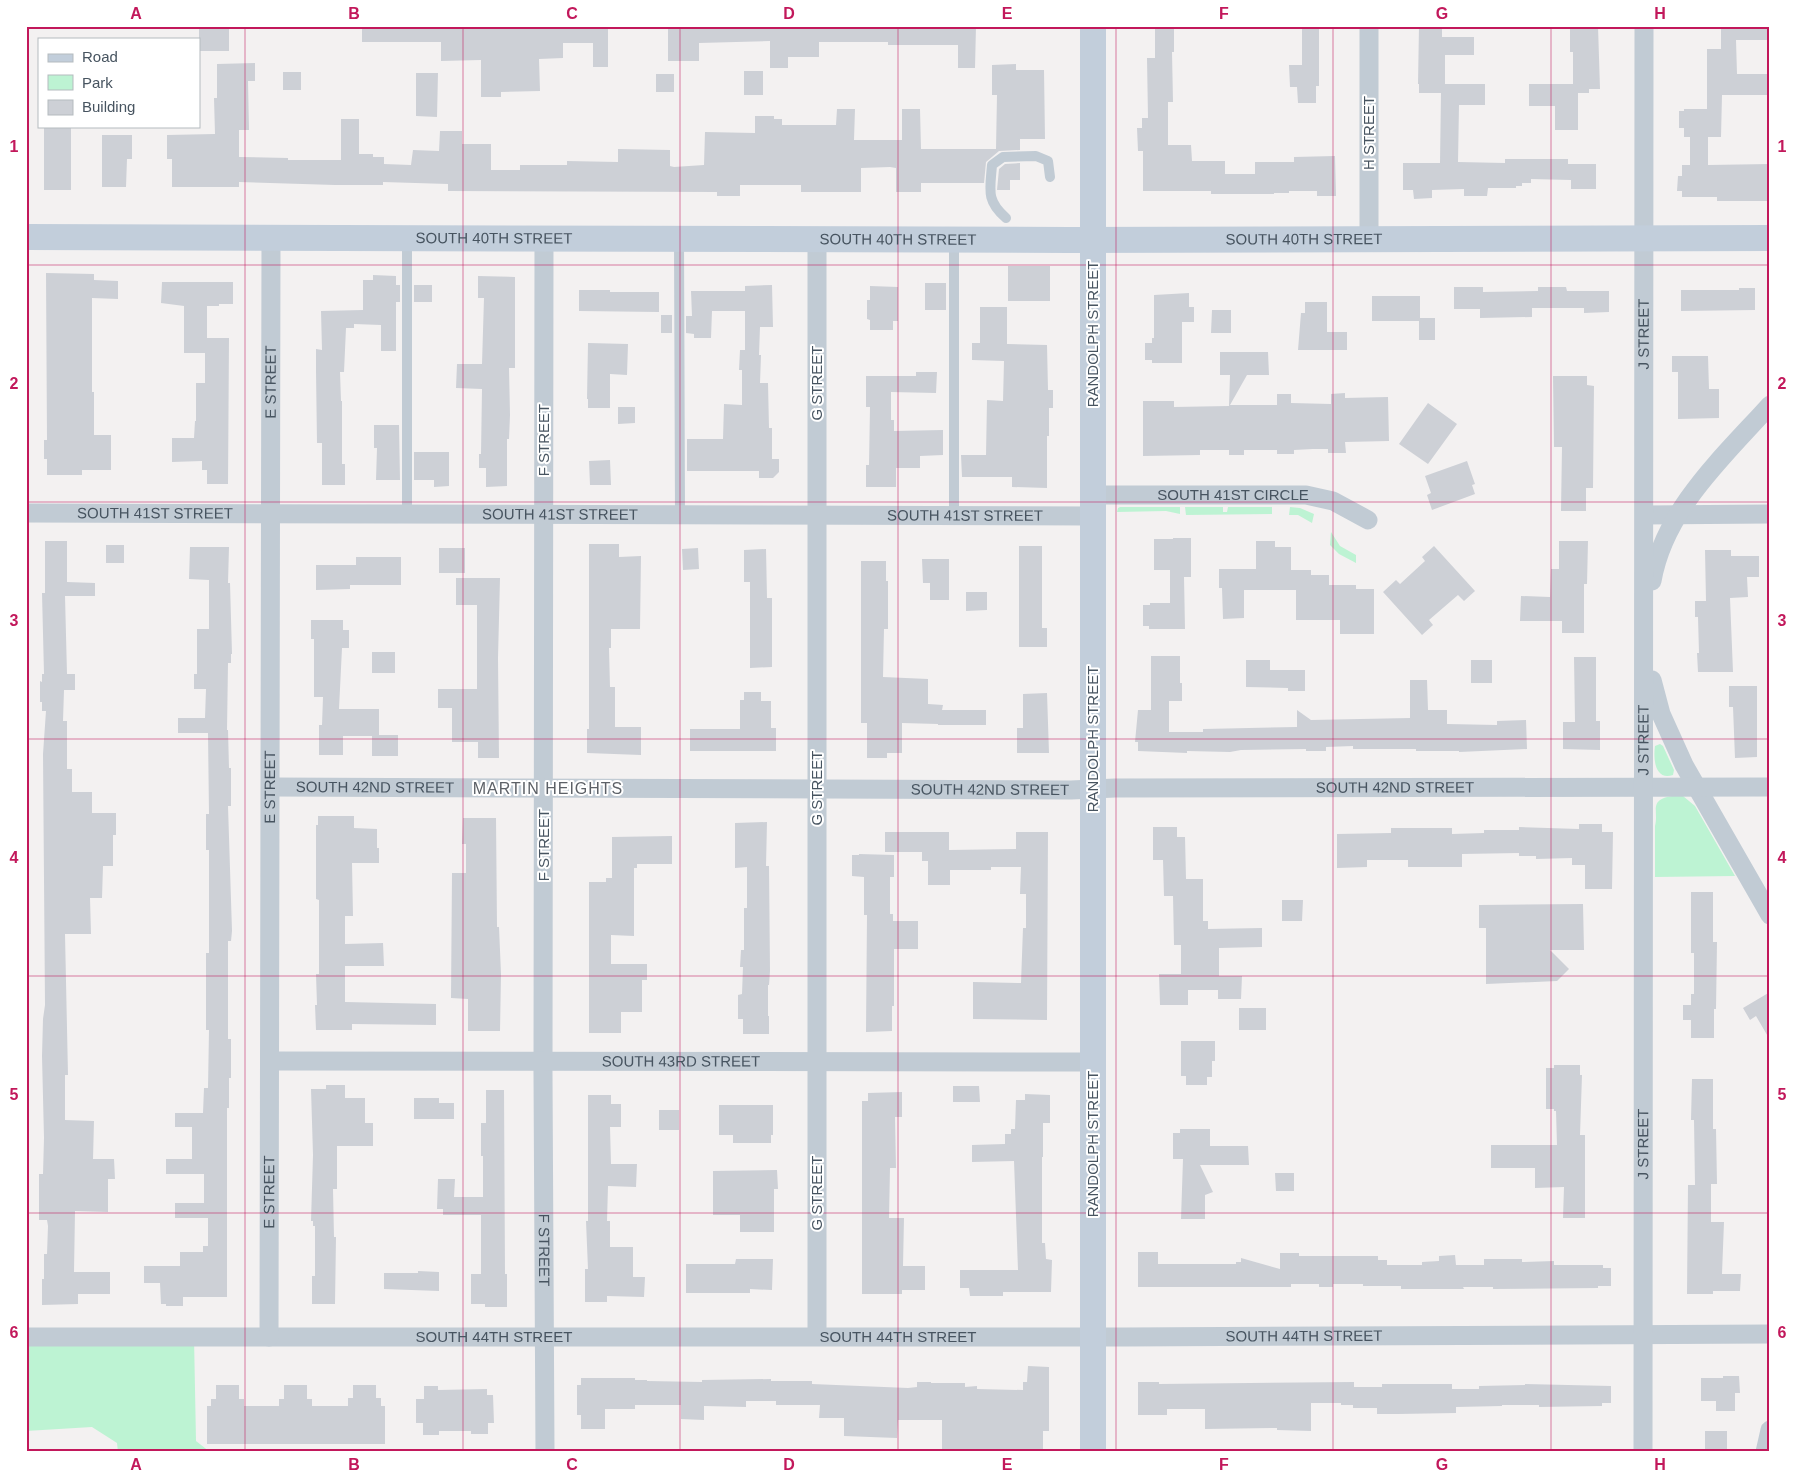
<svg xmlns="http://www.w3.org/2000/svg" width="1796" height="1478" viewBox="0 0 1796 1478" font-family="Helvetica,sans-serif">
  <rect width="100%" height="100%" fill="#f3f1f1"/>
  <path fill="#bdf3d3" d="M1120,507H1180V514L1166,511L1117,512L1118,508Z
    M1185,507H1223V512H1227L1228,507H1272V514L1186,515Z
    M1290,507L1300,508L1314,514L1312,523L1298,515H1289Z
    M1331,532L1340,546L1356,555V563L1339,554L1330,545Z
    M1660,744L1663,746L1674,770L1673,775C1655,781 1653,759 1655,746Z
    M1672,796H1683L1695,806L1735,876L1655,877V826C1659,811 1648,800 1672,796Z
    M26,1337H194L196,1441L210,1452H118L117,1443L92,1427L26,1431Z"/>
  <path fill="#cdd0d6" d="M199,26H229V51H199Z
    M362,26H608V67H593V43H563V58L539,59L540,91L501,92V97H481V60L441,61V42H362Z
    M668,26H976L975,68H958V45H888V42H819V57H788V68H770V41L699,43V61H668Z
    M1155,26H1174V52H1172L1173,102H1168V145H1191L1192,161H1225V174H1255V162H1294V157L1335,156L1336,196H1317V191H1289V193H1274V194H1211V191H1143V151H1138L1137,128H1142V118H1148L1147,58H1155Z
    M1302,26H1319V86H1316V103H1298L1297,87H1290L1289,65H1302Z
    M1419,26H1442V37H1474V55H1445V84H1485V105H1459L1458,162L1505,163V159H1568V164H1596V189H1571V180L1531,179V183H1522V186H1516V188H1488L1487,196H1464V189L1432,190V198L1414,199L1413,190H1403V163H1440L1441,93H1419V84H1418Z
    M1570,26H1598L1600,89H1589V93H1578V130H1555V106H1529V84H1573V52H1570Z
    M1721,26H1768V40H1736L1737,74H1770V95H1722L1721,137H1708V165L1770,164V197H1768V201H1717V197H1682V191H1677L1678,176H1682V165H1690V137H1684V128H1679V111H1684V109H1707V49H1721Z
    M255,63V81H248L249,130H239V157L288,158V160H341V119H359V154H373V157H384V164L411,165L413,150L439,151L440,131H462V144H491V170H520V165H567V161L618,162V149L670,150V166L674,167L704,165L705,132L755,133V116H774V119H782V125H836L837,109H855L854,140H902V109H920L921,149H996L997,95H992V65L1016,64V70H1044L1045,139H1020V150L999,151L986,162L984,183H921V192H896V168L890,167L861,168V192H801V185H740V196H717V192L448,191V184L383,182V185H335L239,182V187H172V159H167V135L215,134L214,98H217V64Z
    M744,71H763V95H744Z
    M283,72H301V90H283Z
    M416,73H438L437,117L416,116Z
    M656,74H674V92H656Z
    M44,126H71V190H44Z
    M102,135H132V159H127L126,187H102Z
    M1020,163V180H1010V190H997L999,169L1005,164Z
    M1008,266H1050V301H1008Z
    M46,273L94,274V280L118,281V299L92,298V392H94V435H111V470H82V475H47V459H44V440H47Z
    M373,275L396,276V285H400V302H396V351H381V325L354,324V328H346L344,372H340L341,401H342V464H345V485H322V443H317L316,371V349L322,350L321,311L363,310V280H373Z
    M478,276L515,277V368H509L510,415L509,439H507V486L486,487V468H479V454H481L482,389L456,388L457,364H482L484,298H478Z
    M162,282H233V304H219V306H207V338H229L228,484H207V470H202V461L172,462V438H194L195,421H196V383H205V353H184V306L161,303Z
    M925,283H946V310H925Z
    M414,285H432V302H414Z
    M772,285L773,327H760L759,355H761L760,383H768L769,428H772V459H779V472L773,478H759V471H687V439H723L724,404L742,405V370H739L740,350H745V311H712L711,338H694V334L686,333V316H692L691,291H745V286Z
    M870,286L898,287V321H893V330H870V320L867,319V300H870Z
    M1454,287H1483V292L1538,291V287H1566L1567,291H1609V312L1584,313V308H1532V317L1480,318V309H1454Z
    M1739,288H1755V310L1681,311V290H1739Z
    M579,290H610V292H659V312L579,311Z
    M1189,293V307H1194V322H1182V363H1152V360H1145V343H1152V338H1154V295Z
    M1372,296H1420V318H1435V340H1419V321H1372Z
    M1305,302H1327V332H1347V350H1298L1301,313H1305Z
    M980,307H1007V344L1047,345L1048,390H1053V408H1049V436H1047V488L1012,487V477H962L961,455H986L987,400L1003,401L1004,361L972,360V343H980Z
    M1212,310H1231V333H1211Z
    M661,315H672V333H661Z
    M588,343L628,344L627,375L610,374V408H588V399H587Z
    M1220,352H1268L1269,375H1247L1230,405H1277V394H1291V403L1331,404V394L1345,393V398L1388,397L1389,441L1345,442L1346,453H1328V449H1313L1294,450V454H1277V450H1244V455H1229V450H1200V455L1143,456V401H1174V407L1229,406L1230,375H1220Z
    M1672,356H1708L1709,389H1719V418L1678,419V372H1672Z
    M916,372H937L936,393L891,392V420H894V431L943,430V455L920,456V468H896V487H866V465H869L870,407H866V376H916Z
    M1553,376H1587V385L1594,386L1593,488H1586V511H1561L1562,447H1554Z
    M1428,403L1457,424L1428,464L1399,444Z
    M618,407H635V423L618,424Z
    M374,425H399L400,480H376L377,448H374Z
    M414,452H449V486L434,487V480H414Z
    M610,460L611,485H590L589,461Z
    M1467,461L1475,484L1472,485L1475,494L1432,510L1427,495L1431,493L1425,476Z
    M1173,538H1191V577H1184L1185,629H1149V626H1143V605H1150V603H1170V570H1154V539H1173Z
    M45,541H67V582L95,583V596H65L67,674H75V690H64L63,721H67V769H72V792H92V813H116V835H113V866H103L102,898H90L91,934H65L68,1075H65V1120L94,1121L93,1159H114L115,1179H108V1212L75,1211L74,1272H110V1294H78V1304L42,1305V1279H44V1254H47L48,1226L47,1220H39V1174H43L44,1138L42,1056L43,1019L45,1005L43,754L46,711H42V702H40V681L42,682V674H44L42,593H45Z
    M1256,541H1275V547H1291V570H1311V575H1329V585H1356V589H1374V634H1340V620H1296V590H1244V618L1223,619L1222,588H1219V569H1256Z
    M1559,541H1588L1587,584H1584V633H1562V621H1520L1521,596L1550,597L1551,569H1559Z
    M589,544H619V557L641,556L640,629H611V648H609L610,687H615V727H641V755L587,753V729H589Z
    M106,545H124V563H106Z
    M1019,546H1042V628H1047V647H1019Z
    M1434,546L1475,591L1464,601L1458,595L1429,620L1433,625L1422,635L1383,592L1396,580L1400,584L1425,561L1422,557Z
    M190,547H229L228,583H230L232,654H231V663H228L227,730H228L229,768H231V806H228L232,931L231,941H228V1039H231V1078H229V1108H227V1297H183V1306H166V1304H161L160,1283H144V1266H180V1252H203V1246H208V1218H175V1203H204V1174H166V1159H192V1127H175V1113H203L204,1088H208L209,1030H206V953H209V850H206V814H209L208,733H178V718H205L206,689H194V674H197V629H209V580L189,579Z
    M439,548H465V573H439Z
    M698,548L699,569L683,570L682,549Z
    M766,549L767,598H772V667L750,668V582H744V550Z
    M1705,550H1731V556H1759V577H1747L1748,597L1730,598L1733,672H1698L1697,653H1699L1698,617H1695V601H1706Z
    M356,557H401V585H350V589L316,590V565H356Z
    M922,559H949V600H930V583H923Z
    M861,561H886V581H888V629H884L883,677L928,679V704L943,705L942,710H986V725H938V724L902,723V753H887V758H867V723H861Z
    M456,578H500L498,658L499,758H478V742H452V708H438V689H477V605H456Z
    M966,592H987V610L966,611Z
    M311,620H343V630H349V648H342L339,709H379V735H398V756H372V736H343V755H319V725H322L323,697H314V639H311Z
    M372,652H395V673H372Z
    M1151,656H1180V683H1182V701H1169V732H1203V729L1297,727V710L1311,720L1410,718V680H1427L1428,710H1447V724L1497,725V721L1526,720L1527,749L1459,752V751H1416V749H1353V746L1326,747V751H1306V749L1241,750L1230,752L1187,751V753L1138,751V742H1135L1138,710H1151Z
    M1574,657H1596V721H1600V750L1563,749V722H1575Z
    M1246,660H1270V670H1305V691H1288V688L1246,687Z
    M1471,660H1492V683H1471Z
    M1729,686H1757V757L1735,758L1733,707H1729Z
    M744,692H761V701H771V728H776V751H690V729H740V700H744Z
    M1047,693L1049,753H1017V728H1023V694Z
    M318,816H354V828L377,829V848H379V863H352L353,916H345V944L383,943L384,966H345V1002L436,1004V1025L352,1024V1030H316L315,1005H317L316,974H319V900L316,899V825H318Z
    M463,818H496L497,927H499L501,974L500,1031H468V999L451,998L452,873H466V844H462Z
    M767,822L766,866H769L770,971L769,985H768V1016H769V1034H743V1019H738V995L742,994L743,967H740L741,950H744V908H747V867L735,868V823Z
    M1579,824H1602V832H1613L1612,889H1585V865H1572V858L1536,859V856H1519V853L1462,854V867H1408V860H1367V867L1337,868V834L1391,833V828H1452V834L1484,833V830H1519V827L1579,829Z
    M1153,827H1177V837H1185L1186,879H1203V921H1208V929L1262,928V947L1219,948V976H1242L1241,999H1218V990H1188V1005H1160L1159,974H1181V945H1174L1173,896H1164L1163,860H1153Z
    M885,832H949V850L1016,849V832H1048L1047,1020L973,1019V982L1021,983L1023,928H1026V894H1020L1021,867H991V870H950V885H928V861H922V852H885Z
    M672,836V864H637V868H634V936L611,935V964H647V980H642V1012H621V1033H589V882H606V878H612V837Z
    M859,854L894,855V877H890V914H893V921H918V949H894V1006H892V1031L866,1032L867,915H864V877L852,876V855H859Z
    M1691,892H1713V942H1717L1716,1009H1714V1038H1691V1020H1683V1005H1691V994H1694V953H1691Z
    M1282,900H1303L1302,921H1282Z
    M1583,904L1584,950H1550L1569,969L1557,981L1486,984V928H1479V905Z
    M1770,992V1040L1756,1016L1750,1020L1743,1008Z
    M1239,1008H1266V1030H1239Z
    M1181,1041H1215V1061H1212V1077H1207V1085H1186V1076H1181Z
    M1554,1065H1580V1075H1582L1580,1135H1585V1218H1563L1564,1187L1535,1188V1168H1491V1145H1557L1556,1111H1554V1109H1546V1068H1554Z
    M1692,1079H1713V1129H1716L1717,1184H1711V1222H1724L1722,1274H1741L1740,1291H1713V1294H1687L1688,1185H1695L1694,1120H1691Z
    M326,1085H345V1098H365V1123H373V1146H337V1189H333L334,1237H336L335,1304H312V1276H315V1226H313V1221H311L313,1155L311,1089H326Z
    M953,1086H979L980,1102H953Z
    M486,1090H504L505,1274H507V1307H485V1304H471V1274H481V1215H443V1209H437L438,1179H455L454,1197H483V1156H481V1123H486Z
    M902,1092V1117H895L896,1168H890L889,1218H904L903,1266H925V1290H902V1294H862V1101H868V1093Z
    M1025,1094L1050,1095V1123H1043V1157H1042V1243H1045L1046,1259L1052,1260L1051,1292H1003V1296H970L969,1288H960V1270H1018L1014,1161L972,1162V1145L1005,1144V1134H1011V1129H1015L1016,1100H1025Z
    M588,1095H611V1104H621V1127H610L611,1164H637L636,1187L608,1186L607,1221H610V1247H633V1277H645L644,1297L607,1296V1302H585V1269H588L586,1221H588Z
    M414,1098H439V1103H454V1119H414Z
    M719,1105H773V1135H771V1143H733V1135H719Z
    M659,1110H679V1130H659Z
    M1180,1129H1210V1146H1248L1249,1165H1200L1213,1192L1205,1195V1219H1181L1183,1159H1173V1133H1180Z
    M777,1170L778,1189H774V1232H740V1215H713V1171Z
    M1275,1173H1294V1191H1276Z
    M1138,1252H1158V1264H1236V1262H1241V1258L1280,1269V1253H1299V1256H1378V1260H1387V1265H1422V1262L1439,1261V1256L1455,1255L1456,1265H1484V1259H1522V1262L1554,1261V1265H1603V1268H1611V1286H1598V1288L1493,1289V1287H1463L1464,1289H1401V1286H1363V1284H1333V1287H1319V1284H1291V1287H1138Z
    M736,1259H773L772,1290L750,1289V1293H686V1264H735Z
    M418,1271L439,1272V1291L384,1289V1273H418Z
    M1028,1366L1049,1367V1431H1043V1452H942V1420H898L897,1438L844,1436V1418H819L820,1405H776V1401H746V1407L704,1406V1420L681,1419V1405H635V1409H605V1429H581V1415H577V1385H581V1378H635V1380H647V1381L702,1382V1380L771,1379V1381H812V1384L908,1388L917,1387V1382H931V1383H965V1387L977,1386V1389L1023,1390V1382H1027Z
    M1723,1376H1739L1740,1393H1735V1411H1716V1401H1701V1378H1723Z
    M1138,1382H1159V1384L1354,1382V1387H1382V1384H1452V1389H1479V1386L1525,1385V1384L1611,1386V1403H1602V1406L1539,1407V1405H1502V1406L1456,1407V1413L1398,1414H1377V1408H1353V1405H1341V1403H1311V1431L1277,1430V1428L1205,1429V1409H1167V1415H1138Z
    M216,1385H239V1399H244V1406H279V1399H284V1385H307V1399H312V1406H348V1398H353V1385H376V1398H381V1406H385V1444H207V1406H211V1399H216Z
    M424,1386H438V1390L487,1389V1395H493L494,1423H488V1434H471V1431H439V1435H423V1423H416V1399H424Z
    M1705,1431H1727V1452H1705Z"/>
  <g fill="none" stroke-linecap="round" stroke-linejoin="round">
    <path stroke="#c1cbd4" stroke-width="10" d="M1006,218C986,201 990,190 992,165L1003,157L1036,156L1048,161L1050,177
      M679,240L680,515
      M407,514V238
      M954,516V240"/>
    <g stroke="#c1cbd4" stroke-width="19">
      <path id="s1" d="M544,238L543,1074L545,1452"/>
      <path d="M1369,240V26"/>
      <path id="s2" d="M1093,495H1306L1333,501L1368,520"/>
      <path id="s3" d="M26,513L1093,516"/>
      <path d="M1645,515L1770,514"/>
      <path d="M1652,581C1664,510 1724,456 1770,405"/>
      <path d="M1652,680L1661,714L1684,765L1770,915"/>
      <path id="s4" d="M271,787L1071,790L1115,788L1770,787"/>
      <path id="s5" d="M270,1061L1093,1062"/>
      <path d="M817,1336V239"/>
      <path id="s6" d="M26,1337H1126L1770,1334"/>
      <path id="s7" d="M269,1337L271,238"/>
      <path id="s8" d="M1643,1452L1644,26"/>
      <path d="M1765,1452L1770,1430"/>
    </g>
    <g stroke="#c2cedb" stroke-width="26">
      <path id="s9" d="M26,237L1070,240L1770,238"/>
      <path d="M1093,1452V26"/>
    </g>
  </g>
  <path fill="none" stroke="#c2185b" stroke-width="1" stroke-opacity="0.55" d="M245,26V1452M463,26V1452M680,26V1452M898,26V1452M1116,26V1452M1333,26V1452M1551,26V1452M26,265H1770M26,502H1770M26,739H1770M26,976H1770M26,1213H1770"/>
  <g text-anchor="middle" stroke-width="4" stroke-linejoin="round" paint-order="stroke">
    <g font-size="15" fill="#475460" stroke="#fff">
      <text transform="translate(1369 133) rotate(-90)" y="5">H STREET</text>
      <text dy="5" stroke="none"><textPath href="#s9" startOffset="468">SOUTH 40TH STREET</textPath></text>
      <text dy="5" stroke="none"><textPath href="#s9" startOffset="872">SOUTH 40TH STREET</textPath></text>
      <text dy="5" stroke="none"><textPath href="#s9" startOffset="1278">SOUTH 40TH STREET</textPath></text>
      <text transform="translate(1093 334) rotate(-90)" y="5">RANDOLPH STREET</text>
      <text dy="5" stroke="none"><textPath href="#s8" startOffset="1118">J STREET</textPath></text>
      <text dy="5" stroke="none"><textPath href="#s7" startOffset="955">E STREET</textPath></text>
      <text transform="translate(817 383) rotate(-90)" y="5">G STREET</text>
      <text transform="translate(544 440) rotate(-90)" y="5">F STREET</text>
      <text dy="5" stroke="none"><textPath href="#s2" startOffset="140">SOUTH 41ST CIRCLE</textPath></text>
      <text dy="5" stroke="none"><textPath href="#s3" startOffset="129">SOUTH 41ST STREET</textPath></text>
      <text dy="5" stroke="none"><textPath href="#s3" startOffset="534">SOUTH 41ST STREET</textPath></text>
      <text dy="5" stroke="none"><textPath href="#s3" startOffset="939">SOUTH 41ST STREET</textPath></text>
      <text transform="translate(1093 739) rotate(-90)" y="5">RANDOLPH STREET</text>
      <text dy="5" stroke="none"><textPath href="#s8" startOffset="712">J STREET</textPath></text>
      <text dy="5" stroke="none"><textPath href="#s7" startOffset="550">E STREET</textPath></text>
      <text dy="5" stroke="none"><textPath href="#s4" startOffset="104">SOUTH 42ND STREET</textPath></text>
      <text dy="5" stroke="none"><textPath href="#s4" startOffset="1124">SOUTH 42ND STREET</textPath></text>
      <text transform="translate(817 788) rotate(-90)" y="5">G STREET</text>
      <text dy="5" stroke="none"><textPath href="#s4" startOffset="719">SOUTH 42ND STREET</textPath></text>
      <text transform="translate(544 845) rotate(-90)" y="5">F STREET</text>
      <text dy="5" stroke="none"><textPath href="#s5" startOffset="411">SOUTH 43RD STREET</textPath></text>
      <text transform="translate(1093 1144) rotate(-90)" y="5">RANDOLPH STREET</text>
      <text dy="5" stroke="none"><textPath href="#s8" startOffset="308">J STREET</textPath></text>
      <text dy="5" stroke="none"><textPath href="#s7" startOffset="145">E STREET</textPath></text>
      <text transform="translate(817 1193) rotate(-90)" y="5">G STREET</text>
      <text dy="5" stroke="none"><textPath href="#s1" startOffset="1012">F STREET</textPath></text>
      <text dy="5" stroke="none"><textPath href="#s6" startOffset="872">SOUTH 44TH STREET</textPath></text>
      <text dy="5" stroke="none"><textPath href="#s6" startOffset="1278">SOUTH 44TH STREET</textPath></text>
      <text dy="5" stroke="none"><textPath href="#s6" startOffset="468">SOUTH 44TH STREET</textPath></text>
    </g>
    <g font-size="16" letter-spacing="1" fill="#5d6167" stroke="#fff">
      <text x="548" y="794">MARTIN HEIGHTS</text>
    </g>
  </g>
  <rect width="1796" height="1478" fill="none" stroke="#ffffff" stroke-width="55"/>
  <rect x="38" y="38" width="162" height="90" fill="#ffffff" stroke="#b5bbbf"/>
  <rect x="48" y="54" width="25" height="8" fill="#c2cedb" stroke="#b5bbbf"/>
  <text x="82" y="62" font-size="15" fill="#475460">Road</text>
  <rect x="48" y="75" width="25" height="15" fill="#bdf3d3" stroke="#b5bbbf"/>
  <text x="82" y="88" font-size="15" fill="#475460">Park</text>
  <rect x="48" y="100" width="25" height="15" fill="#cdd0d6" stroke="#b5bbbf"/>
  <text x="82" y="112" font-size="15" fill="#475460">Building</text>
  <rect x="28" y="28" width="1740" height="1422" fill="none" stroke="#c2185b" stroke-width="2"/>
  <g font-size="16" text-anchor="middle" font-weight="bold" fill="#c2185b">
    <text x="136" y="19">A</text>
    <text x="354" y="19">B</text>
    <text x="572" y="19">C</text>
    <text x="789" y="19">D</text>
    <text x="1007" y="19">E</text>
    <text x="1224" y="19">F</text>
    <text x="1442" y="19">G</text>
    <text x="1660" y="19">H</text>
    <text x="14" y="152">1</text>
    <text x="1782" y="152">1</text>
    <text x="14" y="389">2</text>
    <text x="1782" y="389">2</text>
    <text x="14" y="626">3</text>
    <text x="1782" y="626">3</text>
    <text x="14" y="863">4</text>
    <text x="1782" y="863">4</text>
    <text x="14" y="1100">5</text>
    <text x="1782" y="1100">5</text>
    <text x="14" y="1338">6</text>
    <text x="1782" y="1338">6</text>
    <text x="136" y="1470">A</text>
    <text x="354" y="1470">B</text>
    <text x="572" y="1470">C</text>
    <text x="789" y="1470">D</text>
    <text x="1007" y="1470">E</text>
    <text x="1224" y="1470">F</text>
    <text x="1442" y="1470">G</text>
    <text x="1660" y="1470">H</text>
  </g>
</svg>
